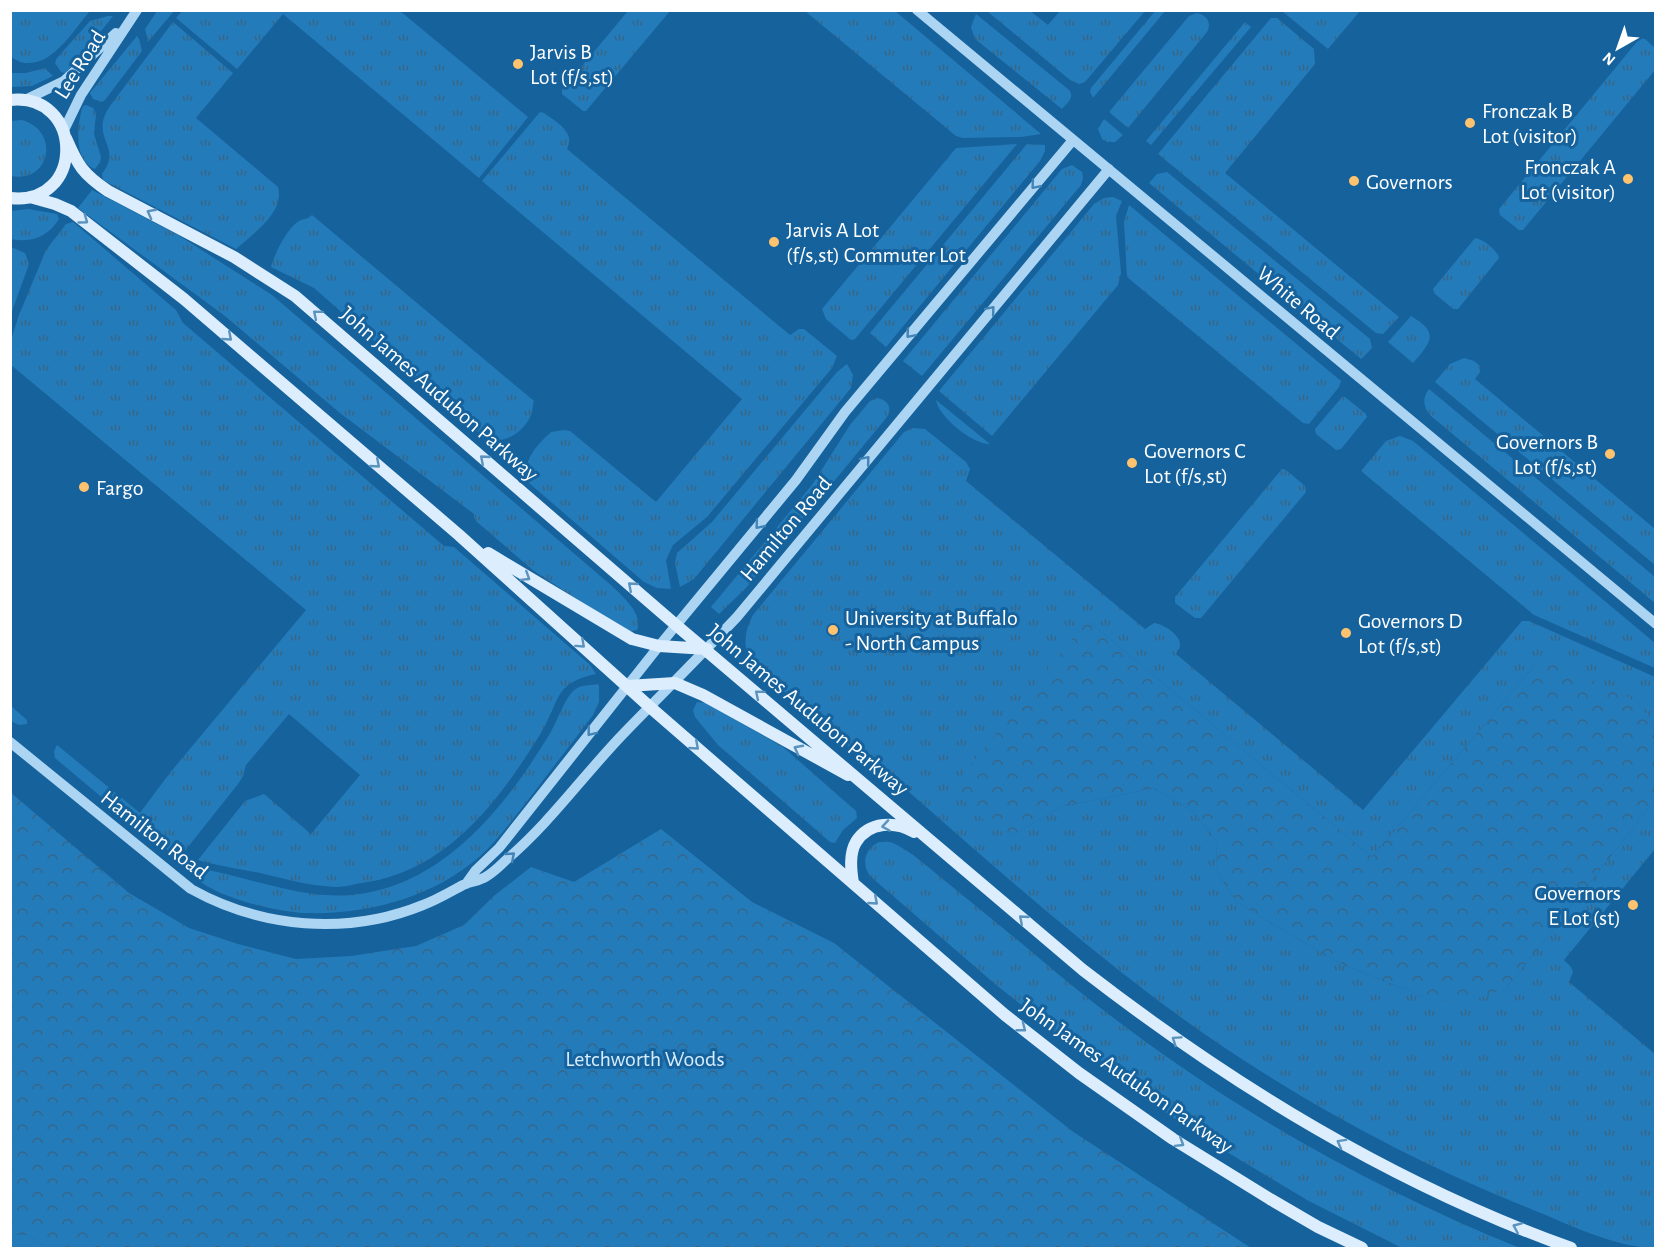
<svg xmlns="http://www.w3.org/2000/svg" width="1666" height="1259" viewBox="0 0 1666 1259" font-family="'Alegreya Sans',sans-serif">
  <defs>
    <pattern id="grass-tufts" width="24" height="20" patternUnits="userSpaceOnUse" patternTransform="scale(1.5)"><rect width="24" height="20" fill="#247bba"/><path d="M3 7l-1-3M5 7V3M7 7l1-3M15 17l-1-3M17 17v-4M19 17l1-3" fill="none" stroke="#366688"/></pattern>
    <pattern id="forest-crowns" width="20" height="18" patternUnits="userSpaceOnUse" patternTransform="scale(1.5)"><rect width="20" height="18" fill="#247bba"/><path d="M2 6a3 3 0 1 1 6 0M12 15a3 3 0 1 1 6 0" fill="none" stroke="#366688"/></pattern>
  </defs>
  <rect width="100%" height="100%" fill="#15629d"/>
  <path fill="url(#grass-tufts)" d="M11,10H90V11C75,28 55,63 29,63C22,64 16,60 11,57Z
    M1156,10L1165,11L1093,98L1090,92L1091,88Z
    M157,11H174L148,42L145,29Z
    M182,11H400L528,117L479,178L283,14L237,69L176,18Z
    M628,11H670L586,111H583L562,94V90Z
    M805,11H895L1041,134L1021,137L963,138L956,136Z
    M987,11H1030L1048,25L1060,11H1145L1085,82L1079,84L1070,80Z
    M1282,11L1360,10V11L1328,49Z
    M1197,13C1207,15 1212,23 1207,32L1128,128L1109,112L1189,16Z
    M976,14L1069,90C1075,98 1067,103 1062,109L975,39L971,27Z
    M108,16H113L90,45L65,73L61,72L55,63L57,58L90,21Z
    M1271,18H1277L1314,49L1315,64L1225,173L1399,317L1383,334L1376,333L1158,154Z
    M173,22L233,73L196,118L278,187C285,213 252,234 236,249L103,180L102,174C124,146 88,138 110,106Z
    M1245,22L1251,27L1151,145L1146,141Z
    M137,36L139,39L142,51L105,100L102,102L93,99L90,93Z
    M1640,38L1645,39L1655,48V70L1523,230H1519L1500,215L1499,209Z
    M45,68L53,76L32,86L11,87V73H26Z
    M86,105L93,108L96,114L94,134L101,157L100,162L95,169C73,161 77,123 83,106Z
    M540,112L544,113C556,122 576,132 567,149L790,335L799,329H804L837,356L832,368L707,517L673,545L666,560L671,589L657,588L644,582L529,483C521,461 536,446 551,432L564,430L570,431L656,502L742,399L482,181Z
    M1104,119L1123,135L1115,142H1107L1102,139L1098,129Z
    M22,120C61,131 50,184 11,176V121Z
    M1017,144L855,339L851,340L826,319L822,309L956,148Z
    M1027,144L1045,145V151L1040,161L886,347L870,333Z
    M1072,165L1082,172L1083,178L1081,185L922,376L903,361L1062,169Z
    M1167,172L1370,339L1372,348L1361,359L1149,183L1157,174Z
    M92,190L178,235L272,295L612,586C622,596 644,614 637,630L627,632L534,571L477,522L474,518V514L340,413L225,316L78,208Z
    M1113,197L1122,201L1116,216L1121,273L1118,285L992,436L939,391L1094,204L1104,198Z
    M1129,205L1341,381L1339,387L1309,424L1303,423L1127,277L1124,222Z
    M28,209L57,214L59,219C48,237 31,243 11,239V211Z
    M312,215L534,401C532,406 533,410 531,415C523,433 506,443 487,440L314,288L271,267C275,253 287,228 299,221C305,218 307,220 312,215Z
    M73,222L176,310L183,323L444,546L454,547L590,665L596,674C553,683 561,700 541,733C500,799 450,868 368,882C357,883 347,887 336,887C310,886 285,879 260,873C240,869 218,866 198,860L245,801L264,794L311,834L360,775L289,714L246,765L243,776L238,784L184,852L179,855L172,853L156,843L55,758L54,751L57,745L140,813L169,774L306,610L11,365V340L19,315L46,250L66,224Z
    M1475,238C1483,239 1497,250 1499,258L1458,309H1453L1434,293L1433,289Z
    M11,247L25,253L29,264L11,314Z
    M1411,316C1440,333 1431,342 1413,363L1388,342Z
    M1464,358L1474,361L1480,366V372L1475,379L1655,529V565L1435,382L1450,364Z
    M847,364L853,375L851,388L694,579L680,587L675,563L677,553L712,522L837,372Z
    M1429,389L1655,577V603L1431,416C1423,408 1422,398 1429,389Z
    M1342,397H1345L1366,414L1367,417L1341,449L1336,450L1316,434L1315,429Z
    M877,398C888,400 893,408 887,417L746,588L719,614L711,607L812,485L850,425L870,401Z
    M936,400L990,444C973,445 938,416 936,400Z
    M912,428L925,429L966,462L970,469L966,481L1145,629L1154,623C1163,624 1181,635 1180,645C1180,648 1177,652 1176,654L1363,810L1522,621H1529L1655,677V732L1649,716L1534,666L1372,857L1087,620L1011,836L1063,806L1154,788L1194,812L1217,842L1216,870L1236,901L1274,925L1344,965L1427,998L1505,990L1655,800V849L1564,960L1571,967L1573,972L1569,982L1655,1054V1248C1615,1248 1564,1222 1526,1207C1393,1154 1266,1082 1152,996C1062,928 979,853 894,779L885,778L756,667C742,651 743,633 753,615L904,432Z
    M1400,436L1413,441L1655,643V668L1534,615L1361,471L1386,441Z
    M1282,469L1286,470L1305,486L1306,492L1201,618H1195L1175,603V597Z
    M599,684V702L593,715C573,742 552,768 532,795C515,816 499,839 479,857C432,898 366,915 305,913C276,912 219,898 197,879L196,873L198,868C237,875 275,889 314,894C424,908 498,819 549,735C557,723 565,695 577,688C583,685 592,685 599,684Z
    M697,702L706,703L783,747L856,811L857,818L843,830L835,843L830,842L718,745L695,717L693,710Z
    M11,706L27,720V724L19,725L11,721Z
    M879,842C884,842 888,841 893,843C911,851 929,868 944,880C976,906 1008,932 1039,958C1182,1080 1346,1178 1520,1248H1402L1307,1200L1227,1152L1149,1102L1064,1039L995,984L870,876C861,863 865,849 879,842Z
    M10,1234L27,1235L48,1248H11Z"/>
  <path fill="url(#forest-crowns)" d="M1087,620L1372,857L1534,666L1559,663L1633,700L1649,716L1655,732V800L1505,990L1465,1002L1427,998L1344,965L1274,925L1236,901L1216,870L1217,842L1194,812L1154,788L1063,806L1011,836C984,823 970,810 954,786Z
    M10,792L129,893L189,928L238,944L296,959L351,956L416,946L464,925L495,895L531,867L574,882L661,829L752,902L834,943L1072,1131L1251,1248H48L27,1235L11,1234Z"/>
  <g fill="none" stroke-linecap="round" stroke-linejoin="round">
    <path stroke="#acd5f3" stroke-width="10" d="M917,10L1656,624
      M25,100L64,81L116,33
      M64,130L81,95L137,10
      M10,742L191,889C261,928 347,936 423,905C437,900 450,892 463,885C469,882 475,882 481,879C490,876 499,867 506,860C551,822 585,773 626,731C663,693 701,655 737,617L1109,169
      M466,884L476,870L499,848L659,646L796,480L845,412L1073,140"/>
    <path stroke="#dceefd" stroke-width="12" d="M10,100C85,92 85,207 10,198
      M66,138C78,166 83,174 108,191L234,257L295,296L676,625L1083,970C1233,1086 1393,1184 1571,1248
      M30,197L55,204L71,211L184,299L459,535L651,708L1005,1015L1079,1073L1173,1139L1270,1199L1318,1227L1362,1248
      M488,553L632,639L659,646L707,649
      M627,686L675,683L703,695L848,775
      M853,883C851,870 849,854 856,842C869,821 896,821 914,832"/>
  </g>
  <defs><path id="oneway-chevron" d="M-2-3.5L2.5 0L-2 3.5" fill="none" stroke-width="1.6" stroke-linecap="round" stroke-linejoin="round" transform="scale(1.5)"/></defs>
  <g stroke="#4284b7">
    <use href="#oneway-chevron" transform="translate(1035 185) rotate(130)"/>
    <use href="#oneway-chevron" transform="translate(991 310) rotate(-50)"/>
    <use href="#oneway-chevron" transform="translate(910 334) rotate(130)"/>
    <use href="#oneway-chevron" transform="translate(866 460) rotate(-50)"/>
    <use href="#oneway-chevron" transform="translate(759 525) rotate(130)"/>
    <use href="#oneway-chevron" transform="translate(591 732) rotate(128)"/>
    <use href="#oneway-chevron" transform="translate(511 856) rotate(-41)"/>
  </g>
  <g stroke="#5b93bf">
    <use href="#oneway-chevron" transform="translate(151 213) rotate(-152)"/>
    <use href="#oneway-chevron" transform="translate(84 220) rotate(36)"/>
    <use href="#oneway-chevron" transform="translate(317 314) rotate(-140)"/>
    <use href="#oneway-chevron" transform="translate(228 337) rotate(41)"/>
    <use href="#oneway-chevron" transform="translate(484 459) rotate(-139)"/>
    <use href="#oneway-chevron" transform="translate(376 464) rotate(41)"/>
    <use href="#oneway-chevron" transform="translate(526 577) rotate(32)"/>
    <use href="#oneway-chevron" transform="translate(632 586) rotate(-139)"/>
    <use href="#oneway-chevron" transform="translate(581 644) rotate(42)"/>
    <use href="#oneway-chevron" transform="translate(759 694) rotate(-140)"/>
    <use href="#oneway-chevron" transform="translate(695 746) rotate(41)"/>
    <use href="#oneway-chevron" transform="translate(798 749) rotate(-152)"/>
    <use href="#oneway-chevron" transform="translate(886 826) rotate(171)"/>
    <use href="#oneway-chevron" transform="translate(874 901) rotate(41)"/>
    <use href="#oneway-chevron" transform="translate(1023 919) rotate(-139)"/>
    <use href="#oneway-chevron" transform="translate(1022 1028) rotate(38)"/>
    <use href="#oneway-chevron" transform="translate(1176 1040) rotate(-146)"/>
    <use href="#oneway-chevron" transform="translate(1180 1143) rotate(32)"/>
    <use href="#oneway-chevron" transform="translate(1341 1143) rotate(-151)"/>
    <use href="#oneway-chevron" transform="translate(1517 1227) rotate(-157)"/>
  </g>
  <g fill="#ffc36f" stroke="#15629d" stroke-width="2">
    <circle cx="518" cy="64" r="6"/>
    <circle cx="1470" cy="123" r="6"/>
    <circle cx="1628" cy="179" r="6"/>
    <circle cx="1354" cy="181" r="6"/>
    <circle cx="774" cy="242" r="6"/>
    <circle cx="1610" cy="454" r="6"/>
    <circle cx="1132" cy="463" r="6"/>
    <circle cx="84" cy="487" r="6"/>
    <circle cx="833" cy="630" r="6"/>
    <circle cx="1346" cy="633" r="6"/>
    <circle cx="1633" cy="905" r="6"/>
  </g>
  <g text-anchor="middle" stroke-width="6" stroke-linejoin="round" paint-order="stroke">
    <g font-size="22" fill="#fff" stroke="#15629d" text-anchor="start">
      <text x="530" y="59">Jarvis B<tspan x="530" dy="25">Lot (f/s,st)</tspan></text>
      <text x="1482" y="118">Fronczak B<tspan x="1482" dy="25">Lot (visitor)</tspan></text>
      <text x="1616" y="174" text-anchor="end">Fronczak A<tspan x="1616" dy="25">Lot (visitor)</tspan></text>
      <text x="1366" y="189">Governors</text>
      <text x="786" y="237">Jarvis A Lot<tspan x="786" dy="25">(f/s,st) Commuter Lot</tspan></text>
      <text x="1598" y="449" text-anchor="end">Governors B<tspan x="1598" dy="25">Lot (f/s,st)</tspan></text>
      <text x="1144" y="458">Governors C<tspan x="1144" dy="25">Lot (f/s,st)</tspan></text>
      <text x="96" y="495">Fargo</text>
      <text x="845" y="625">University at Buffalo<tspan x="845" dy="25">- North Campus</tspan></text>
      <text x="1358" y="628">Governors D<tspan x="1358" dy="25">Lot (f/s,st)</tspan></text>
      <text x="1621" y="900" text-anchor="end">Governors<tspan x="1621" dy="25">E Lot (st)</tspan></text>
    </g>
    <g font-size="22" fill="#fff" stroke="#15629d">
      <text transform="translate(79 64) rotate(-58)" y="8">Lee Road</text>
      <text transform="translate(1299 302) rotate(40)" y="8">White Road</text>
      <text transform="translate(440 393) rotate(41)" y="8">John James Audubon Parkway</text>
      <text transform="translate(785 528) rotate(-50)" y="8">Hamilton Road</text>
      <text transform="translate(809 709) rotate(40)" y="8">John James Audubon Parkway</text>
      <text transform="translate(155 834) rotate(38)" y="8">Hamilton Road</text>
      <text transform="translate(1127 1075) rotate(35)" y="8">John James Audubon Parkway</text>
    </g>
    <g font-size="22" fill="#d5ecfd" stroke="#15629d">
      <text x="645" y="1066">Letchworth Woods</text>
    </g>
  </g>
  <rect width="1666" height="1259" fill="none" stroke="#ffffff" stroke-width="24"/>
  <g transform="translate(1618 48) rotate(220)" stroke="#15629d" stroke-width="4.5" paint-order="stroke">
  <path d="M0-4.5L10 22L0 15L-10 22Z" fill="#ffffff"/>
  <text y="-9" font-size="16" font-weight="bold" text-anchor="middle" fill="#ffffff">N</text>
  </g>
</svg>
